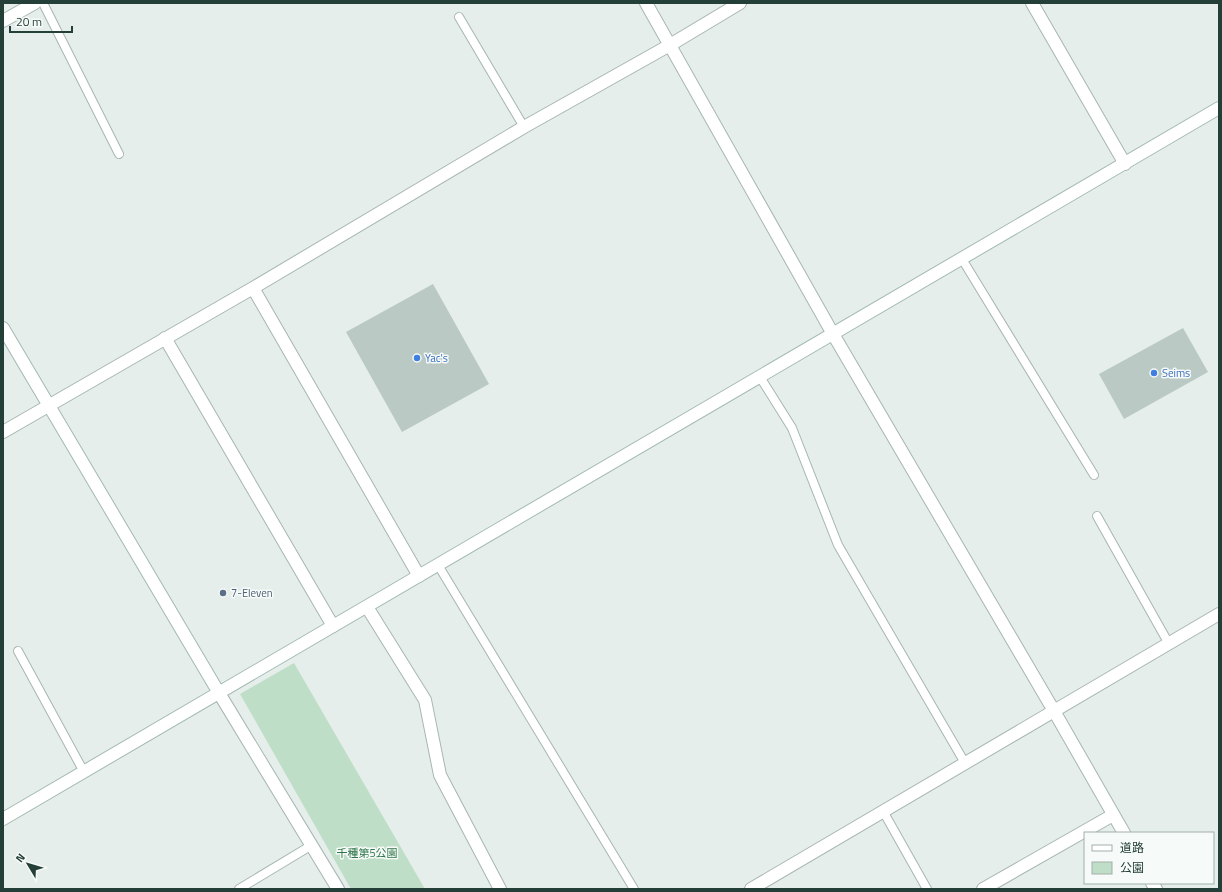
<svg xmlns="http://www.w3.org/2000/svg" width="1222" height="892" viewBox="0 0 1222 892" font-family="'Titillium Web','Noto Sans JP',sans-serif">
  <rect width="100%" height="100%" fill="#e5eeea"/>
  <path fill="#bfdec7" d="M294,663L425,889H351L240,694Z"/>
  <path fill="#bac9c3" d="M433,284L489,384L402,432L346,332Z
    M1183,328L1208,372L1124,419L1099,374Z"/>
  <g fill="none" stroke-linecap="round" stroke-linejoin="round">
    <defs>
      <path id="lane" d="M43,3L119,154
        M459,17L524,127
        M962,259L1094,475
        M760,377L792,428L838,545L965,763
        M1097,516L1169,644
        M438,565L634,889
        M18,651L84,772
        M883,811L927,889
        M239,889L312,845"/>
      <path id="street" d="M646,3L833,334L1054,711L1124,833
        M1032,3L1125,164
        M3,21L35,3
        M253,288L419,576
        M165,338L333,626
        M3,432L253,288L524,127L670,45L740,3
        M367,607L425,700L440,775L500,889
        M219,693L338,889
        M1152,883L1156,889
        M751,889L1219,614
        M983,889L1113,815"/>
      <path id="secondary" d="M3,328L219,693
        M3,819L1219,108"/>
    </defs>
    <use href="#lane" stroke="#a7b6b1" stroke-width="10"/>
    <use href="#street" stroke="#a7b6b1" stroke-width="14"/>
    <use href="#secondary" stroke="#a3b9b2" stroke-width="14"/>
    <use href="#lane" stroke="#fff" stroke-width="8"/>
    <use href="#street" stroke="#fff" stroke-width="12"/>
    <use href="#secondary" stroke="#fff" stroke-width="12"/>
  </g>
  <g fill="#3f7fe0" stroke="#f6faf8" stroke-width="1.5">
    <circle cx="417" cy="358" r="4"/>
    <circle cx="1154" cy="373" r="4"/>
  </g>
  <circle fill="#5c6f8a" stroke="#f6faf8" stroke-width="1.5" cx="223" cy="593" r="4"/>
  <g text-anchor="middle" stroke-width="3" stroke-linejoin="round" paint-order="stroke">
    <g font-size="11" fill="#366cbe" stroke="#f6faf8" text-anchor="start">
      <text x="425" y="362">Yac's</text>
      <text x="1162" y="377">Seims</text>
    </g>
    <g font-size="11" fill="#4e5e75" stroke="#f6faf8" text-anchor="start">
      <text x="231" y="597">7-Eleven</text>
    </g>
    <g font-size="11" fill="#2f764a" stroke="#f6faf8">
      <text x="367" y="857">千種第5公園</text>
    </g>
  </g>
  <rect width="1222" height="892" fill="none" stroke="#243f38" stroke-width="8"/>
  <rect x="1084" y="832" width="130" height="52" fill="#f6faf8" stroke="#a2afab"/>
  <rect x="1092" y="845" width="20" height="6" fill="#ffffff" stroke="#a2afab"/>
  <text x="1120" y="852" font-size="12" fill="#243f38">道路</text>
  <rect x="1092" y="862" width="20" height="12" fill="#bfdec7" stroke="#a2afab"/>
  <text x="1120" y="872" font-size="12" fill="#243f38">公園</text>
  <g transform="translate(28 864) rotate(308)" stroke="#f6faf8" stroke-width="3" paint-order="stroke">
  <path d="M0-3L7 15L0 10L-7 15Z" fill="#243f38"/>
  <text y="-6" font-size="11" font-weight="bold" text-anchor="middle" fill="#243f38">N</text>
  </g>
  <path d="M10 26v6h62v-6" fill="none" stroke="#243f38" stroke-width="2"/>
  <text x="16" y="26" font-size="12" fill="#243f38" stroke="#f6faf8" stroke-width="3" paint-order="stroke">20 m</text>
</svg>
